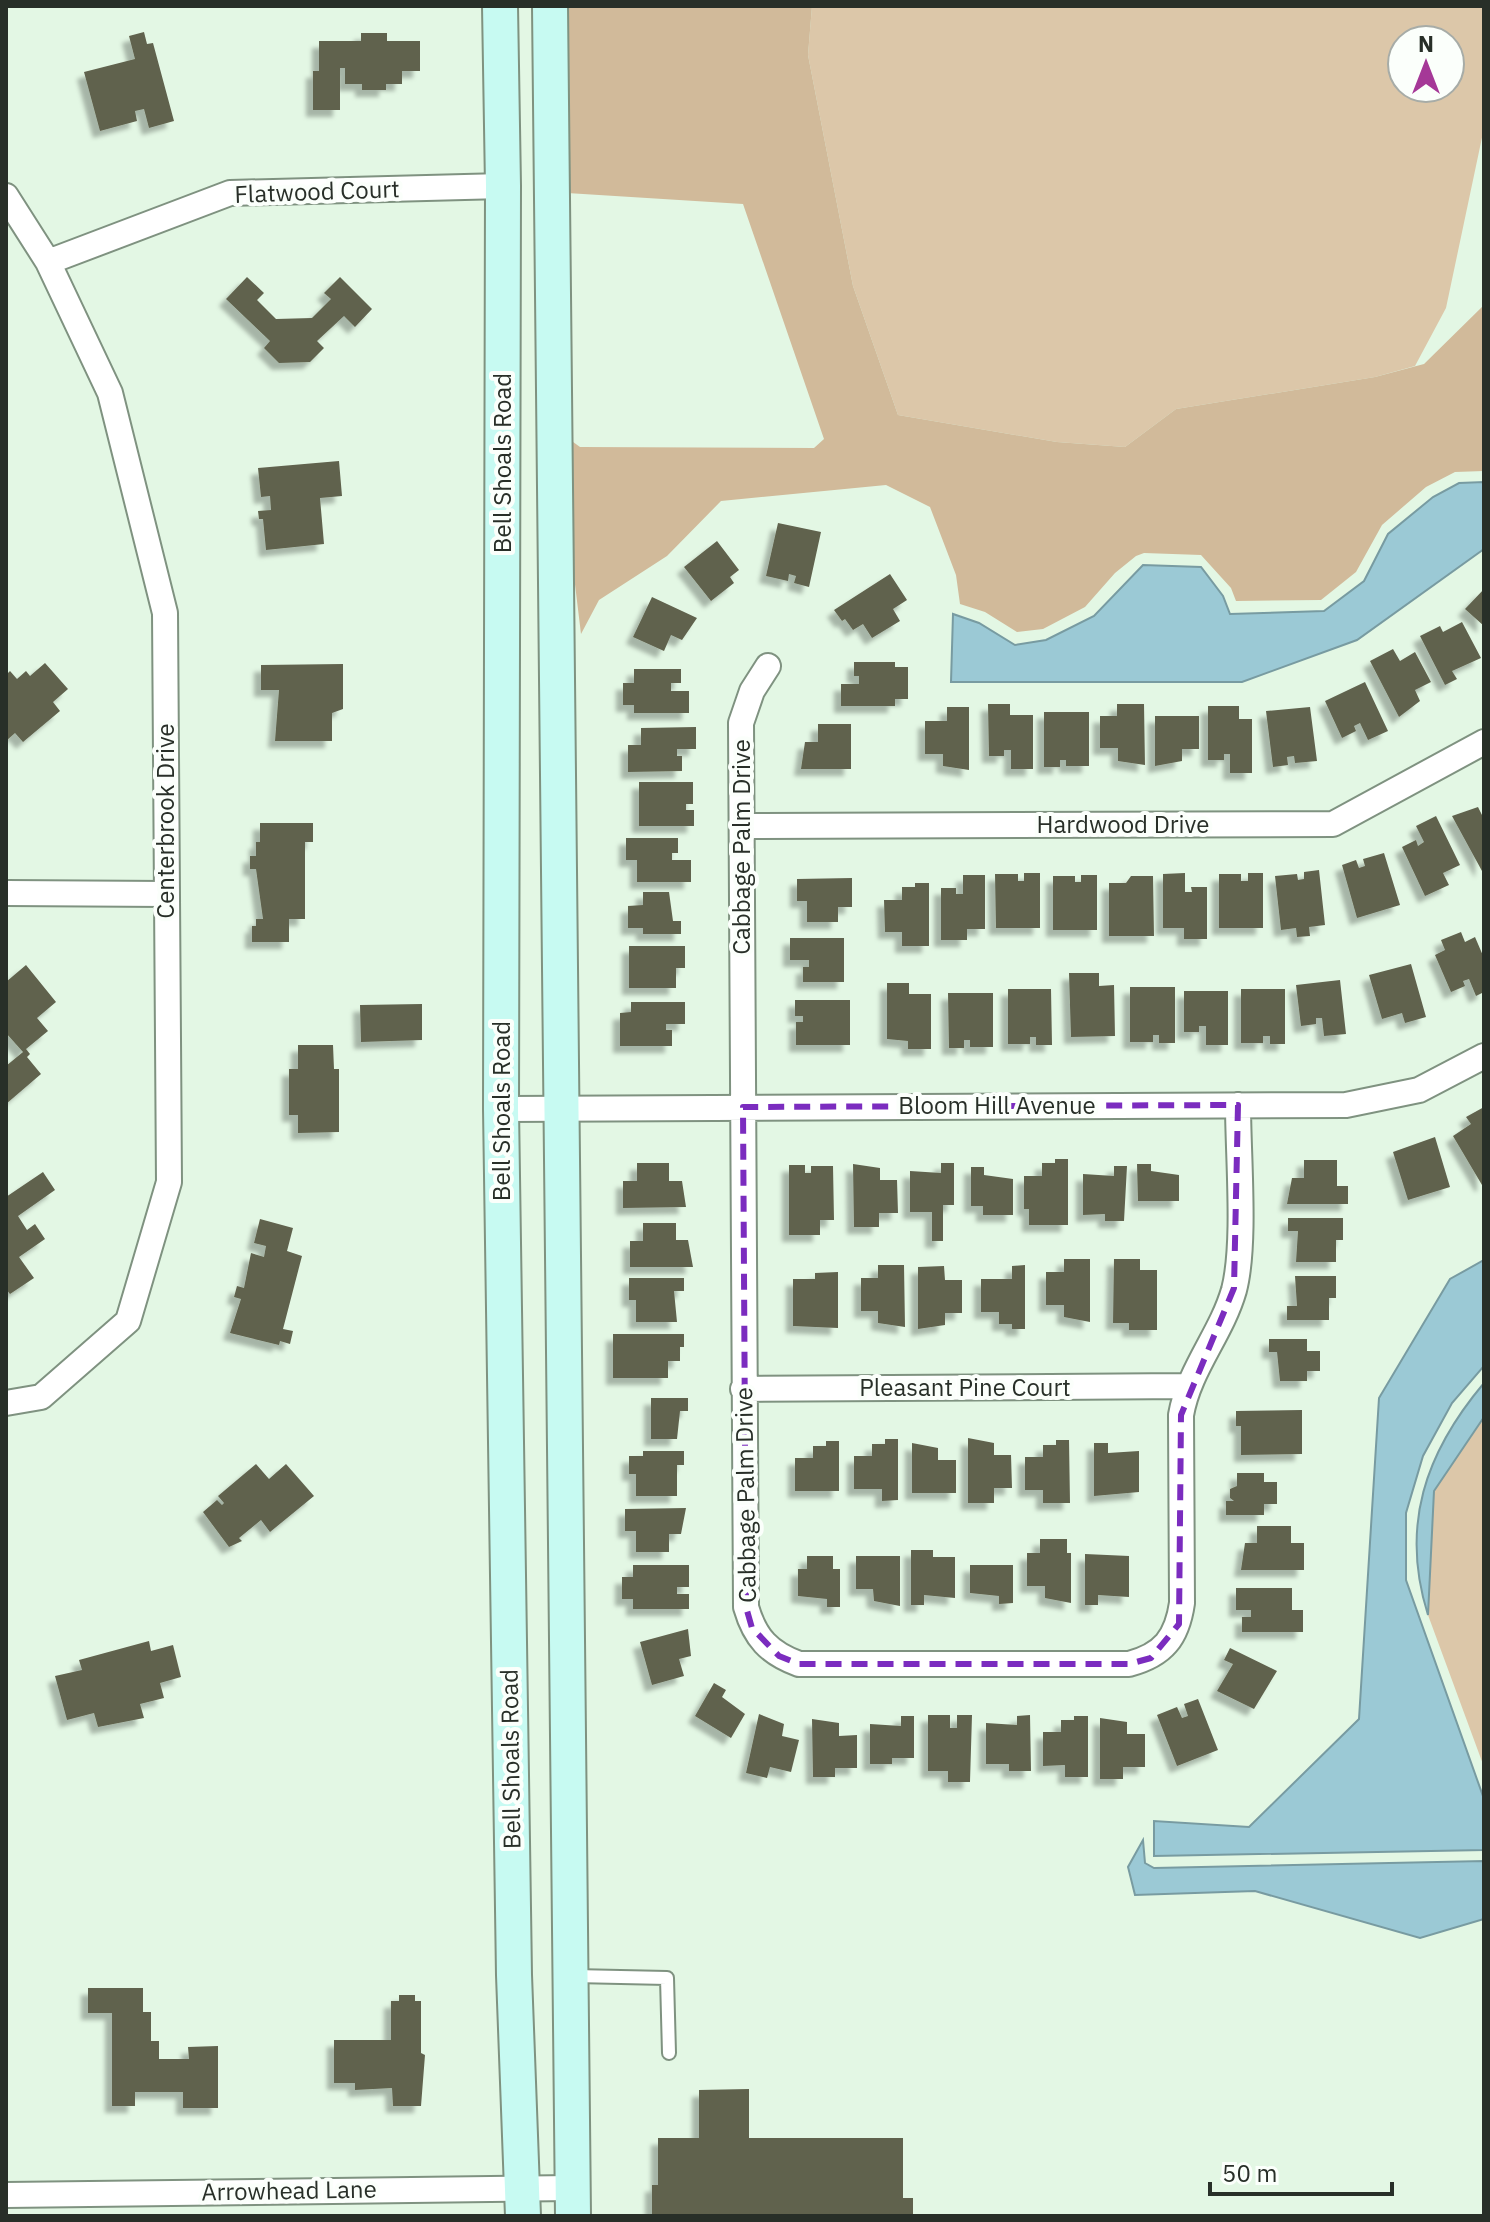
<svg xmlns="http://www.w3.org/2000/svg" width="1490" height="2222" viewBox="0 0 1490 2222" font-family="'IBM Plex Sans',sans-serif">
  <defs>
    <filter id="shadow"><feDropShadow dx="-7" dy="7" stdDeviation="2" flood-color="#0004"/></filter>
  </defs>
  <rect width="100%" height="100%" fill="#e3f7e4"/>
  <path fill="#dcc7a9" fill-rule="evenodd" d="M812,6H1484V128L1446,308L1415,366L1375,377L1176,409L1125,447L1057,442L898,415L853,286L808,55ZM1402,40H1450V88H1402Z
    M1484,1417V1767L1428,1615L1434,1491Z"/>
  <path fill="#d1ba9a" d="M554,6H812L808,55L853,286L898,415L1057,442L1125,447L1176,409L1375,377L1424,364L1484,305V471L1455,472L1426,487L1382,525L1356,572L1321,600L1236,601L1231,588L1201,555L1144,553L1136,556L1115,573L1085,607L1043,629L1017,632L985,612L960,604L956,575L930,507L886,485L721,501L667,556L599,600L581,634L553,402L569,439L580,447L814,448L824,439L743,204L551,192Z"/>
  <path fill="#9bc9d5" stroke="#789ba1" stroke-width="2" d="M1484,482V549L1357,640L1242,682H951L953,614L979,623L1015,645L1046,640L1094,616L1143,565L1201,567L1223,596L1230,614L1324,611L1364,581L1388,534L1433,497L1459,483Z
    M1484,1260V1366L1452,1403L1423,1456L1406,1513V1580L1484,1799V1850L1154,1856V1821L1249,1827L1359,1719L1379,1398L1450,1279Z
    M1484,1383V1417L1434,1491L1428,1615C1400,1526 1425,1453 1484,1383Z
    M1143,1840L1145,1863L1154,1868L1484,1861V1919L1420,1938L1255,1891L1135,1895L1128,1867Z"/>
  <path fill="#60624d" filter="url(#shadow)" d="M144,32L147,44L153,43L174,121L149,128L144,109L135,111L137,121L100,131L84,72L135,59L129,36Z
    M361,33H387V41H420V71H402V84H386V90H362V84H345V68H340V110H313V71H319V41H361Z
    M247,277L264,293L257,300L276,319L312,318L331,299L324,293L340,277L372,309L355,327L344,316L317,341L324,348L310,362L279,363L264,348L270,341L226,299Z
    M339,461L342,496L320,498L324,544L266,550L263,519H259L258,511L271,510L270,496L261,497L258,468Z
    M778,523L821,532L809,587L794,583L796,576L789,574L788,581L766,576Z
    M717,541L739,570L730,577L734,583L711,601L684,567Z
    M890,574L907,600L893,609L900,621L872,638L863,624L853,630L845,619L842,621L834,610Z
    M1484,589V626L1465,609Z
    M652,597L697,618L682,640L671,635L664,651L633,637Z
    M1462,622L1481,658L1452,671L1457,679L1445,685L1420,636L1440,626L1443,632Z
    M1393,649L1400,661L1415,652L1431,682L1415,690L1420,701L1399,717L1370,661Z
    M854,662H895V667H908V699H895V706H841V684H859V676H854Z
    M45,663L68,689L53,702L60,711L23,742L15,733L6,741V675L10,671L17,679L26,671L30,676Z
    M343,664V709L332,713V741H275L279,690H261V665Z
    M634,669H681V683H671V691H689V713H634V705H623V683H634Z
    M1365,682L1388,731L1368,740L1360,723L1354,726L1356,731L1342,738L1325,701Z
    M988,704H1010V715H1033V769H1011V750H1004V756H989Z
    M1117,704H1144L1145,765L1118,761V748H1100V716H1117Z
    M1208,706H1239V719H1252V773H1230V754H1224V760H1208Z
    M947,707H969V770L943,766V754H925V721H947Z
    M1310,707L1317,761L1295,763L1294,756L1287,757L1288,765L1273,767L1266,711Z
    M1044,712H1089V766H1066V760H1060V767H1044Z
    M1155,716H1199V749H1182V761L1155,766Z
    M818,724H851V769H801L805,742H818Z
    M696,727V749H677V756H682V771L628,772V745H641V728Z
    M639,782H693V804H686V810H694V826H639Z
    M1478,807L1484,819L1482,871L1452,816Z
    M1436,816L1460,865L1443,873L1449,885L1425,896L1402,847L1416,840L1418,846L1424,842L1416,826Z
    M260,823H313V842H305V919H289V942H252V926H256V919H263L256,869H250V856H256V842H260Z
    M626,838H678V853H672V860H691V882H637V860H626Z
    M1384,853L1400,905L1357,918L1342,865L1356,860L1359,868L1365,866L1363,859Z
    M1319,870L1325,925L1309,927L1310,936L1297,937L1296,928L1281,930L1275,876L1297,874L1298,880L1304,879V872Z
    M1024,873H1040V928H996L995,874H1018V881H1024Z
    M1185,873V892H1192L1191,887H1207V939H1184V928H1163V874Z
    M1248,873H1263V928H1219V874H1241V881H1248Z
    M963,875H985V929H967V940H941V888H956V894H963Z
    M1081,875H1097V930H1053V876H1075V882H1081Z
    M1131,876H1153L1154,936H1109V883H1126Z
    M852,878V907H838V922H807V901H797V879Z
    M915,883H929V946H902V932H885L884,900H902V887H915Z
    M643,892H669L673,921H681V934H643V928H628V906L643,905Z
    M1461,932L1465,942L1475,937L1484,958V992L1476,996L1469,979L1463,981L1465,986L1451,992L1435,955L1445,950L1441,940Z
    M790,938H844V982H803V967H809V960H790Z
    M629,946H685V968H676V988H629Z
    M1411,964L1426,1017L1405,1023L1402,1013L1382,1019L1369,975Z
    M26,965L56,1002L37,1018L48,1031L26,1049L30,1054L27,1057L41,1074L6,1104V1066L23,1052L6,1033V982Z
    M1069,973H1099V986L1114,985L1115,1036L1071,1037Z
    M1340,980L1346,1034L1324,1036L1322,1018H1316V1024L1301,1026L1296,985Z
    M887,983H909V994H931V1049H908V1041L887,1039Z
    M1130,987H1175V1043H1159V1035H1153V1042H1130Z
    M1008,989H1051L1052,1045H1036V1037H1030V1044H1008Z
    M1241,989H1285V1044H1270V1036H1263V1043H1241Z
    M1184,991H1228V1045H1206V1026H1199V1032H1184Z
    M948,993H993V1047H970V1040H964V1048H949Z
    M795,1000H850V1045H796V1022H803V1016H795Z
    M631,1002H685V1024H666V1030H672V1046H620V1013L631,1012Z
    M422,1004V1040L361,1042L360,1005Z
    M298,1045H333L334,1069H339V1132L298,1133V1115H289V1069H298Z
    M1484,1107V1184L1482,1185L1453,1136L1471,1124L1466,1117Z
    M1435,1137L1450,1187L1408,1200L1393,1152Z
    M1055,1159H1068V1225H1029V1209H1024V1176H1042V1163H1055Z
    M1304,1160H1337V1186H1348V1204H1287L1292,1178H1304Z
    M637,1163H669V1181H682L686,1207L623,1208V1181H637Z
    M941,1163H954V1205H943V1241H932V1212H910V1171L941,1173Z
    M853,1164L880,1168V1180H897L898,1213H879V1227H854Z
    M1137,1164H1151V1171L1179,1175V1201H1138Z
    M789,1165H805V1173H811V1166H833L834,1220H820V1235H789Z
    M1114,1166H1127L1124,1221H1105V1214L1083,1215V1174L1114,1176Z
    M971,1167H984V1175L1013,1179V1215H983V1206H971Z
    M43,1172L55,1190L18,1216L27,1230L35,1224L45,1239L19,1257L34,1278L10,1294L6,1289V1197Z
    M1288,1218H1343V1240H1336V1262H1296L1298,1231H1288Z
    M260,1219L293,1228L287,1251L302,1256L283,1329L293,1331L290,1344L280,1341L279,1345L230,1333L241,1299L234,1297L237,1286L244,1288L251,1253L264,1257L266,1246L254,1243Z
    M643,1223H676V1240H688L693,1267H630V1241H643Z
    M1064,1259H1090V1322L1064,1317V1305H1046V1272H1064Z
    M1114,1259H1140V1270H1157V1330H1129V1323H1113Z
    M878,1265H904L905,1327L878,1323V1311H861V1278H878Z
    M1025,1265V1329H1012V1324H999V1312H981V1279H1012V1266Z
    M944,1266L945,1280H962V1313H945V1325L918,1329V1267Z
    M838,1272V1328L793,1326V1279H815V1273Z
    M1295,1276H1336V1298H1329V1320H1287V1306H1297Z
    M629,1278H684V1291H674L677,1322H636V1300H629Z
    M613,1334H684V1347H680V1361H668V1378H613Z
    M1269,1339H1307V1351H1320V1371H1307V1381H1280L1277,1352H1269Z
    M651,1398H688V1411H680L677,1439H651Z
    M1302,1410V1454L1241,1455V1426H1236V1411Z
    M968,1438L994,1443V1455H1011L1012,1488H994V1503H968Z
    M885,1439H898V1500L882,1501V1489H854V1456H872V1444H885Z
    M1056,1440H1069L1070,1503H1043V1490H1025V1457H1043V1445H1056Z
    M826,1441H839V1491H795V1458H813V1446H826Z
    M912,1443L938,1448V1460H956V1493H912Z
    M1094,1443H1108V1453L1139,1451V1492L1094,1496Z
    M643,1451H684V1465H677V1496H636V1474H629V1456H643Z
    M256,1464L269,1479L286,1464L314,1496L270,1532L261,1520L239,1538L242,1541L229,1547L203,1512L217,1500L222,1505L224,1503L218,1496Z
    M1237,1473H1264V1482H1277V1504H1264V1515H1226V1501H1234L1230,1498V1489L1237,1486Z
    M686,1508L681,1534H669V1552H636V1531H625V1509Z
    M1257,1526H1291V1543H1304V1570H1241L1245,1543H1257Z
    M1040,1539H1067V1553H1071V1603L1045,1598V1586H1027V1553H1040Z
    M911,1550H933V1557H955V1598L924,1595V1605H911Z
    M1085,1554L1129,1556V1597L1098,1595V1605H1085Z
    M807,1556H833V1569H840V1607H827V1599L798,1596V1569H807Z
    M856,1556H900V1606L874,1601L873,1589H856Z
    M633,1565H689V1587H677V1594H689V1609H633V1599H622V1577H633Z
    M970,1565H1013V1603L999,1604V1596L970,1593Z
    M1236,1588H1292V1610H1303V1632H1242V1617H1251V1610H1236Z
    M688,1629L691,1656L679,1659L684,1676L652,1685L640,1642Z
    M149,1641L151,1651L173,1645L181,1677L160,1683L164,1698L140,1704L144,1718L98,1727L94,1713L67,1720L55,1676L82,1670L79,1660Z
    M1230,1648L1277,1671L1254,1709L1217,1691L1233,1664L1224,1660Z
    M714,1683L726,1690L722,1697L745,1714L731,1738L695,1716Z
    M1198,1699L1218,1750L1177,1766L1157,1715L1177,1707L1182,1718L1188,1716L1184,1704Z
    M759,1714L784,1724L782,1736L799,1740L791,1772L770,1767L767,1778L746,1773Z
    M928,1715H950V1728H957V1715H972L970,1782H948V1771H928Z
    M1030,1715L1031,1771H1009V1764H986V1723L1017,1725V1716Z
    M901,1716H914V1758H892V1764H870V1724L901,1726Z
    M1074,1716H1088V1777H1065V1765L1043,1766V1732H1061V1720H1074Z
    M1100,1718L1127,1722V1734H1145V1767H1123V1779H1100Z
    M812,1719L839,1723V1736L857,1735V1768H835V1777H813Z
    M88,1988H143V2012H151V2041H159V2059H189L188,2047L218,2046V2108H183V2092H135V2106H112V2013H88Z
    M399,1995H415V2001H421V2053L425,2055L421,2106H393L392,2088L355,2090V2083H334V2040H391V2001H399Z
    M749,2089V2138H903V2198H913V2216H652V2185H658V2138H699V2090Z"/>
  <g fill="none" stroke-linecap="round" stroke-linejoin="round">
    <defs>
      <path id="service" d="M574,1976L667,1978L669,2053"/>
      <path id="minor" d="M6,196L48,262L110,393L165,613L169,1182L128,1321L41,1397L6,1403
        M48,262L230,193L503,186
        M768,666L752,691L741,723L746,1607C755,1638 769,1653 799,1664H1129C1163,1655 1177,1638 1182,1603L1181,1415C1189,1369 1221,1335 1234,1290C1246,1244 1238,1156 1238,1105
        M742,826L1333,824L1484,742
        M6,893L166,894
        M501,1109L1346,1105L1419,1090L1484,1056
        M743,1389L1186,1386
        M6,2195L572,2188"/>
      <path id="secondary" d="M500,6L503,186L501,1109L514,1975L523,2216
        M550,6L573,2216"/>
    </defs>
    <use href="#service" stroke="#7f9280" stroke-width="16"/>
    <use href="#minor" stroke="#7f9280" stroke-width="28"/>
    <use href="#secondary" stroke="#7f9280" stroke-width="38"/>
    <use href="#service" stroke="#fff" stroke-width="12"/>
    <use href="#minor" stroke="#fff" stroke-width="24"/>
    <use href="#secondary" stroke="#c7faf2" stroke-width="34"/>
  </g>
  <path fill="none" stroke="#7b2cbf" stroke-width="6" stroke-dasharray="16 10" stroke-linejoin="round" d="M1238,1105L1234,1288L1181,1415L1179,1624L1151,1658L1129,1664H799L779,1656L752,1628L746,1607L743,1107Z"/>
  <g text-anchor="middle" stroke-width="8" stroke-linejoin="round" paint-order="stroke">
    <g font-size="24" fill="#282f28" stroke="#fbfffb">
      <text transform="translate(317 192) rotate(-2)" y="8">Flatwood Court</text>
      <text transform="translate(503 463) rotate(-90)" y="8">Bell Shoals Road</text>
      <text transform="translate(166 821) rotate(-90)" y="8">Centerbrook Drive</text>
      <text x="1123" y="833">Hardwood Drive</text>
      <text transform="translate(742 847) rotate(-90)" y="8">Cabbage Palm Drive</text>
      <text x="997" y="1114">Bloom Hill Avenue</text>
      <text transform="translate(502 1111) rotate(-90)" y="8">Bell Shoals Road</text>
      <text x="965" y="1396">Pleasant Pine Court</text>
      <text transform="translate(746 1495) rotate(-91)" y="8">Cabbage Palm Drive</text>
      <text transform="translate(511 1759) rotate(-91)" y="8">Bell Shoals Road</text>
      <text transform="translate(289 2191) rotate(-1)" y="8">Arrowhead Lane</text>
    </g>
  </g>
  <rect width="1490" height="2222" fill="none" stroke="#282f28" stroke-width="16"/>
  <g transform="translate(1426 64)"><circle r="38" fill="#fbfffb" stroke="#a7aca7" stroke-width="2"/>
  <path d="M0-6L14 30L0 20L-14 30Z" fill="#a53897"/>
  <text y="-12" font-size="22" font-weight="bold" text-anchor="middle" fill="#282f28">N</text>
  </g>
  <path d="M1210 2182v12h182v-12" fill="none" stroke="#282f28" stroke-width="4"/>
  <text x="1222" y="2182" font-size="24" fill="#282f28" stroke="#fbfffb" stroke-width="6" paint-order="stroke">50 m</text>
</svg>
